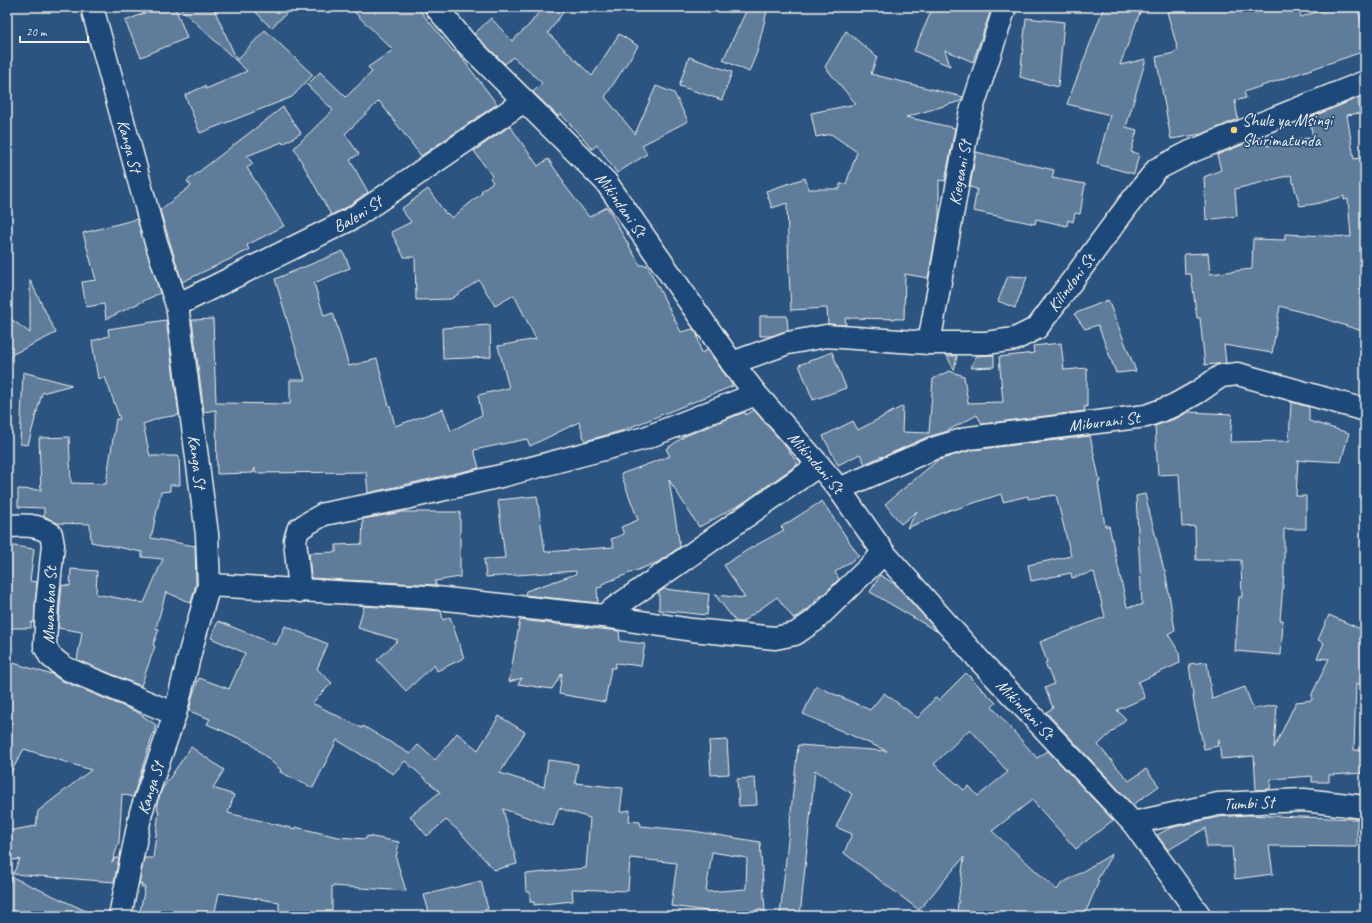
<svg xmlns="http://www.w3.org/2000/svg" width="1372" height="923" viewBox="0 0 1372 923" font-family="Caveat,sans-serif">
  <rect width="100%" height="100%" fill="#2c5481"/>
  <filter id="ink" filterUnits="userSpaceOnUse"><feTurbulence type="fractalNoise" baseFrequency=".025" numOctaves="2"/><feDisplacementMap in="SourceGraphic" scale="8" xChannelSelector="R" yChannelSelector="G"/><feConvolveMatrix kernelMatrix="1 2 1 2 8 2 1 2 1" color-interpolation-filters="sRGB"/></filter>
  <g filter="url(#ink)">
    <path fill="#5e7b9a" stroke="#f4f1e8" fill-rule="evenodd" d="M159,7H175L187,38L141,57L125,21Z
      M179,7H213L237,60L265,30L313,75L292,97L200,133L185,95L205,86L206,89L247,71Z
      M251,7H293L271,28Z
      M349,7H417L454,52L456,50L458,53L497,104L421,156L379,101L345,134L359,154L350,160L368,192L347,207L331,215L294,148L333,110L307,85L320,72L346,97L372,72L368,67L393,50Z
      M543,7H567L548,33L592,76L619,34L638,46L605,97L635,134L656,86L674,93L688,121L642,145L647,154L617,173L597,145L592,149L580,134H579L561,114L558,116L533,92L542,83L513,57L505,64L474,34L491,18L512,41L529,25Z
      M748,7H768L757,52L749,72L723,60Z
      M933,7H992L973,62L945,50L950,66L914,51Z
      M1104,7H1142L1120,65L1146,59L1126,127L1137,130L1131,152L1139,154L1134,174L1097,164L1110,115L1067,104Z
      M1183,7H1298L1301,17L1332,7H1357L1365,34V51L1244,92L1246,98L1235,101L1238,119L1202,134L1171,139L1156,57L1174,53V52L1178,50L1167,12Z
      M1026,18L1064,22L1058,87L1020,77Z
      M846,31L877,57L871,74L963,97L961,101L906,117L955,128L945,181L939,180V219L928,278L905,274L904,319L845,318L846,325L828,324L827,308L791,310L789,273L787,203L772,208L766,191L805,178L809,189H840V184H846L857,152L831,134L816,137L811,113L856,104L825,67Z
      M689,57L732,72L722,100L679,86Z
      M1358,98L1360,113L1347,115L1354,159L1365,157V332L1319,317L1280,306L1272,353L1224,345L1226,363L1205,365L1200,318H1197L1191,274H1185L1184,254L1208,253L1210,274L1252,269L1253,239L1285,240V234L1351,237L1348,199L1344,200V196L1315,204L1300,206L1291,175L1235,189L1237,216L1206,220L1204,177L1221,170L1217,155L1254,140L1265,138L1267,146L1313,137L1309,118Z
      M283,107L301,133L283,144L282,142L247,156L253,164L247,168L284,226L247,245L249,250L182,282L160,210L191,186L187,181Z
      M510,126L538,166L548,159L564,182L563,183L589,217L607,207L640,265H647L681,332L693,329L697,334L701,353L708,350L733,386L621,431L585,441L579,422L530,446L527,439L474,450L479,468L368,493L366,472L255,473V468L253,473L217,474L216,410L204,412L192,320L213,319L216,403L290,404V380H305L275,279L343,251L350,268L314,283L324,316L333,313L349,366L377,359L389,406H390L395,426L443,409L451,431L482,415L478,395L509,388L498,346L536,339L514,295L495,306L479,280L451,299L416,300L415,257H404L391,232L411,222L401,209L428,189L446,214L447,213L452,218L482,193L481,191L493,182L490,178L492,176L474,151Z
      M976,152L1054,170L1052,178L1085,184L1080,214L1075,213L1073,222L1068,220L1067,226L1036,219L1035,224L973,211L977,189L970,187Z
      M137,219L160,293L106,319L104,304L86,307L82,282L96,280L83,233Z
      M1008,276L1027,277L1015,308L998,301Z
      M30,280L56,333L7,357V316L30,333Z
      M1108,300L1136,371L1116,373L1098,325L1085,329L1074,314Z
      M760,316H787L788,330L772,336H760Z
      M166,320L179,415L160,418L143,424L150,456H179L180,485H170V491L161,492L151,538L195,546L196,584L191,603L166,592L156,628L159,629L153,645L155,646L141,686L77,660L82,632L58,628L62,585L70,586L71,569L97,571L96,594L144,603L163,559L142,557V552L91,542L90,524L57,523L44,516V508L18,507V489L41,490L39,438L69,437L71,483L106,484L116,419H120L105,377L98,379L92,341L109,336L108,329Z
      M490,325L491,357L443,359L442,328Z
      M1061,343L1064,370L1087,368V407H1084L1085,411L982,424L977,415L945,432L927,437L883,457L882,456L865,464L860,454L838,465L823,436L853,421L858,430L903,406L902,432L929,433L933,379L949,371L964,376L968,403L1003,402L999,357L1034,353L1033,346Z
      M832,352L846,388L813,400L799,365Z
      M994,355V367L971,368L976,356Z
      M947,356H957L954,370Z
      M23,372L72,385L42,393L28,445L20,444Z
      M1291,402L1309,407V421L1349,433L1341,462L1306,460V461L1298,460L1296,496H1306V529H1284V573L1280,620H1283L1281,655L1235,651L1239,597H1242L1241,560H1196L1195,526L1182,527L1179,474L1158,475L1155,426L1177,418L1188,412L1232,414L1230,442L1289,441Z
      M754,410L786,447L798,464L743,503L699,527L669,480L680,547L658,562L602,584V587L597,588L598,603L525,595L526,591L576,574V571L486,577L484,559L505,558L498,500L537,496L545,552L614,547L611,539L624,534L621,527L638,520L621,474L670,456L666,449L685,436L745,412L746,415Z
      M1090,436L1100,482H1098L1105,526H1109L1127,607L1142,605L1136,496L1145,494L1164,570H1165L1175,630L1168,634L1179,652L1180,663L1138,682L1145,698L1117,710L1126,719L1098,745L1129,781L1146,769L1159,786L1134,804V803L1132,804L1046,712L1053,708L1045,688L1054,684L1045,663L1047,662L1040,642L1105,617L1094,572L1072,578L1071,573L1031,581L1028,565L1071,556L1056,495L1028,499V496L1003,502L1001,494L953,510L952,509L907,528L917,511L901,524L885,504L938,460L972,450Z
      M822,501L859,556L835,572L839,579L824,594L815,600L816,601L811,607L794,619L777,597L742,622H736L715,595L745,598L724,565L749,549L784,530L781,527Z
      M403,512H460V577L435,581L436,585L311,578L309,553L336,552V545L362,544L363,519Z
      M7,545L34,549L30,581L37,582L34,623L31,622V628H8Z
      M880,575L895,584L938,632L870,592Z
      M664,589L709,594L707,615L659,610V592Z
      M364,606L441,611L443,620L450,617L464,658L437,671L434,665L406,691L377,660L398,640L358,628Z
      M1329,615L1365,631V686L1356,683L1354,750H1365V773L1329,775V782H1312V776L1271,779L1270,789L1256,790L1254,756L1221,759L1219,740L1217,741L1218,746L1204,749L1194,703L1189,664L1207,662L1212,699L1245,687L1253,709L1277,705L1274,748L1296,702L1312,700V694L1329,659L1317,658L1324,643L1318,640Z
      M520,620L619,631L620,641L645,644L641,666L616,663L615,668H611L605,702L559,694L562,673L552,689L518,684L522,678L509,682Z
      M218,621L276,645L285,626L328,644L317,669L332,683L312,703L362,728L363,726L410,754L418,745L435,760L457,733L478,750L499,716L525,732L500,773L544,787L548,760L578,764L575,783L623,788L620,812L630,810L629,821L640,822L641,826L693,831L760,842L765,911L757,909L756,916H722V913L671,906L677,863L630,858L628,891L572,889L573,901L534,905V902H530V892H526L525,874L586,868L590,818L559,808L553,826L503,809L517,864L494,870L459,831L446,820L427,836L410,816L440,792L405,761L393,774L337,740L313,788L280,772L281,770L250,743L207,724L210,719L189,711L193,694L199,678L229,689L245,653L211,638ZM712,852L747,858L746,889L706,892Z
      M7,661L49,674L50,673L52,674L60,680L137,712L156,725L133,797L122,794L119,842L112,863L115,858H119L114,882L13,874L20,859L7,861V831L36,826L38,811L91,770L24,749L7,779Z
      M966,673L996,703L992,707L1037,758L1048,751L1113,820L1076,849L1032,800L992,831L1057,890L1061,884L1112,854L1097,880L1099,881L1084,916H999L957,911L964,857L919,910L844,853L852,834L836,827L852,794L815,770L800,916H780L798,745L887,751L803,714L816,686L870,710L884,693L918,718L935,698L939,700ZM970,729L1008,772L978,796L969,786L964,790L934,764Z
      M727,740L729,774L711,775L709,741Z
      M191,747L224,770L213,788L234,795L228,813L295,829V827L338,837L366,839L367,836L399,842L396,858L406,891L332,886V916H279V902L219,893L214,916H139L145,887H141L142,884H139L144,858H153L159,811H158L157,803L162,789Z
      M755,778L757,805L739,806L737,779Z
      M1246,815L1357,819V847L1269,846L1273,874L1235,879L1232,847H1206V828L1168,850L1157,835L1170,828L1218,817Z
      M12,877L97,916H7V888Z
      M481,881L488,909L458,916H430L424,895Z"/>
    <g fill="none" stroke-linecap="round" stroke-linejoin="round">
      <defs>
        <g id="street">
          <path id="s1" d="M92,7L155,239L177,305L207,534L209,585L191,649L175,714L141,812L120,916"/>
          <path id="s2" d="M436,7L464,41L606,182L732,363L756,394L819,465L839,489L884,553L980,661L1133,823L1200,916"/>
          <path id="s3" d="M177,305L353,218L524,101"/>
          <path id="s4" d="M929,343L970,115L1005,7"/>
          <path id="s5" d="M732,363L788,343L826,336L929,343H986L1015,339L1037,328L1129,204L1157,169L1190,152L1365,82"/>
          <path id="s6" d="M839,489L932,449L969,438L1146,416L1173,406L1198,392L1221,376L1238,374L1365,410"/>
          <path d="M7,526C24,525 37,524 51,534L53,545L47,605L45,646L50,656L65,668L175,714"/>
          <path d="M209,585L427,597L603,616L692,630L775,638L795,634L814,621L884,553"/>
          <path d="M300,591L295,540L298,530L305,525L324,514L406,498L505,475L645,438L756,394"/>
          <path d="M603,616L819,465"/>
          <path id="s7" d="M1133,823L1218,804L1304,800L1365,807"/>
        </g>
      </defs>
      <use href="#street" stroke="#f4f1e8" stroke-width="25"/>
      <use href="#street" stroke="#1f4a7a" stroke-width="22"/>
    </g>
  </g>
  <circle fill="#ffd166" stroke="#1f4a7a" stroke-width="1.5" cx="1234" cy="130" r="4"/>
  <g text-anchor="middle" stroke-width="3" stroke-linejoin="round" paint-order="stroke">
    <g font-size="17" fill="#f4f1e8" stroke="#1f4a7a" text-anchor="start">
      <text x="1242" y="126">Shule ya Msingi<tspan x="1242" dy="20">Shirimatunda</tspan></text>
    </g>
    <g font-size="17" fill="#f4f1e8" stroke="#1f4a7a">
      <text dy="6" stroke="none"><textPath href="#s1" startOffset="144">Kanga St</textPath></text>
      <text dy="6" stroke="none"><textPath href="#s4" startOffset="173">Kiegeani St</textPath></text>
      <text dy="6" stroke="none"><textPath href="#s2" startOffset="271">Mikindani St</textPath></text>
      <text dy="6" stroke="none"><textPath href="#s3" startOffset="202">Baleni St</textPath></text>
      <text dy="6" stroke="none"><textPath href="#s5" startOffset="369">Kilindoni St</textPath></text>
      <text dy="6" stroke="none"><textPath href="#s6" startOffset="276">Miburani St</textPath></text>
      <text dy="6" stroke="none"><textPath href="#s1" startOffset="468">Kanga St</textPath></text>
      <text dy="6" stroke="none"><textPath href="#s2" startOffset="595">Mikindani St</textPath></text>
      <text transform="translate(49 605) rotate(-88)" y="6">Mwambao St</text>
      <text dy="6" stroke="none"><textPath href="#s2" startOffset="919">Mikindani St</textPath></text>
      <text transform="translate(150 788) rotate(-72)" y="6">Kanga St</text>
      <text dy="6" stroke="none"><textPath href="#s7" startOffset="118">Tumbi St</textPath></text>
    </g>
  </g>
  <rect width="1372" height="923" fill="none" stroke="#1f4a7a" stroke-width="24"/>
  <rect x="12" y="12" width="1348" height="899" fill="none" stroke="#f4f1e8" stroke-width="1.5" filter="url(#ink)"/>
  <path d="M20 36v6h68v-6" fill="none" stroke="#f4f1e8" stroke-width="2"/>
  <text x="26" y="36" font-size="12" fill="#f4f1e8" stroke="#1f4a7a" stroke-width="3" paint-order="stroke">20 m</text>
</svg>
